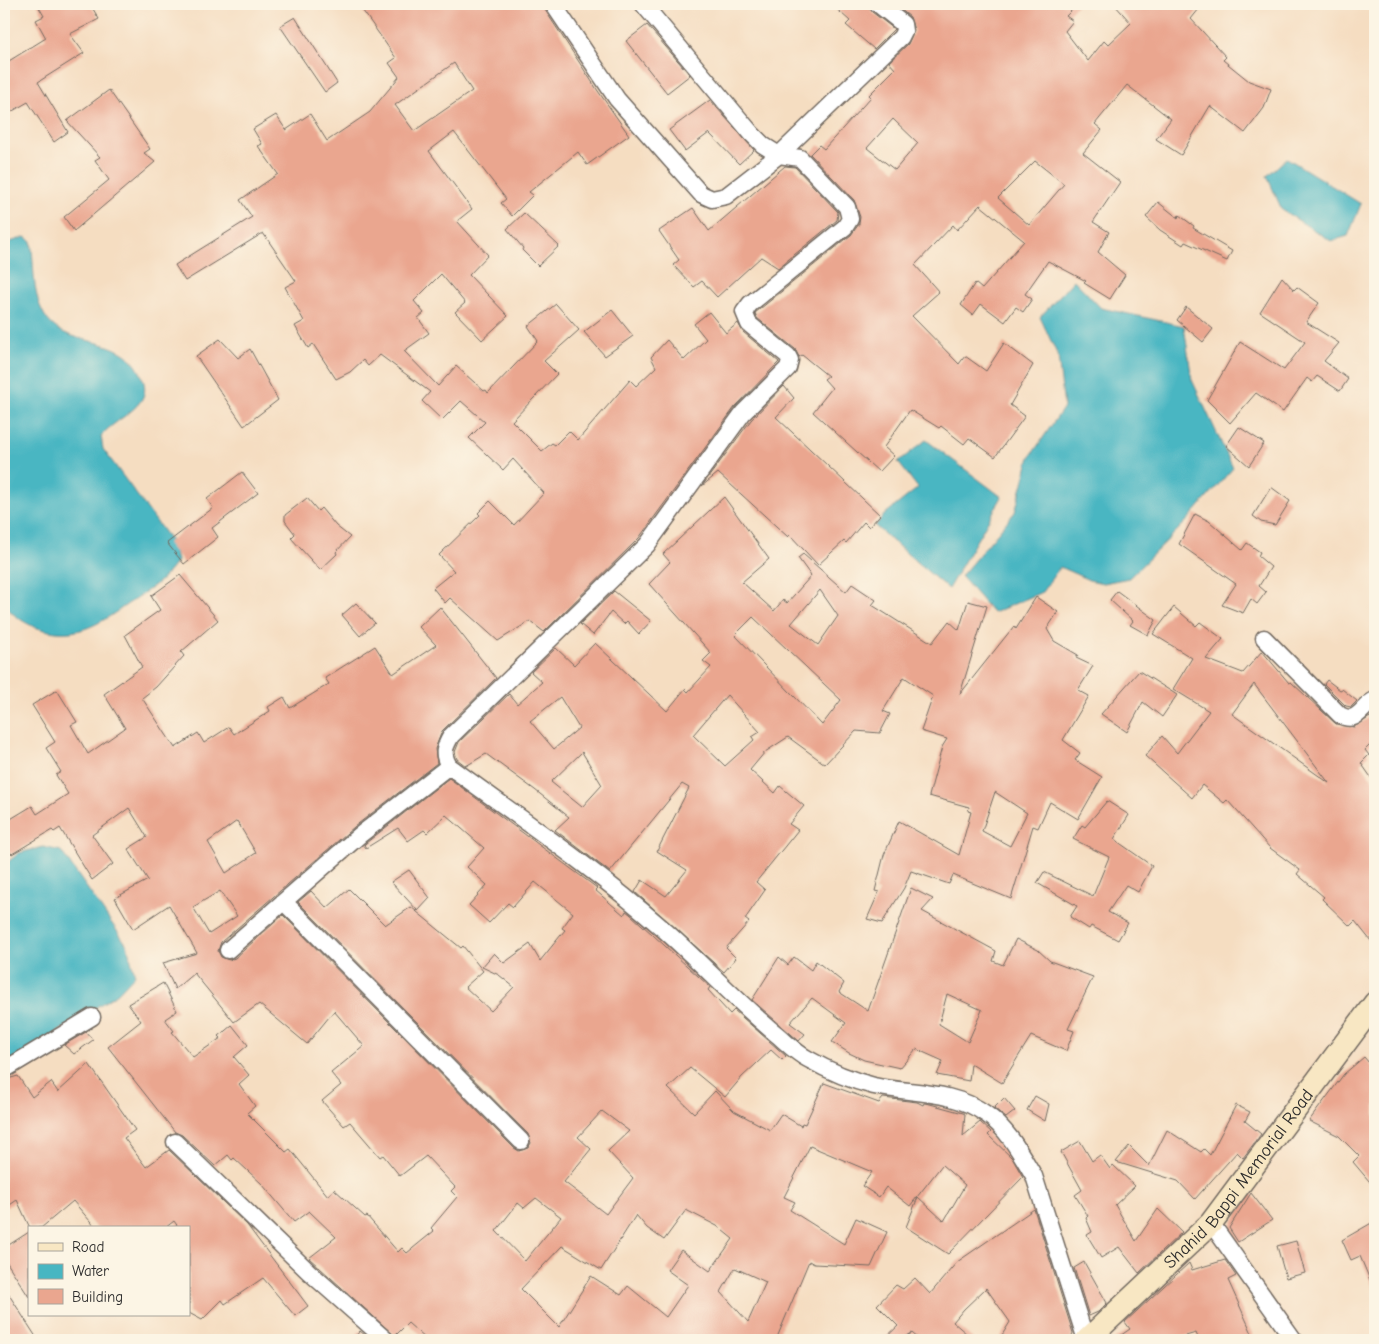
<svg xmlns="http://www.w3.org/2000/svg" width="1379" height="1344" viewBox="0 0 1379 1344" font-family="'Comic Neue',sans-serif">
  <rect width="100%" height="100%" fill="#fcf5e5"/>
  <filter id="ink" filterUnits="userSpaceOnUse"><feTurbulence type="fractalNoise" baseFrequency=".02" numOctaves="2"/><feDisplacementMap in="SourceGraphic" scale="10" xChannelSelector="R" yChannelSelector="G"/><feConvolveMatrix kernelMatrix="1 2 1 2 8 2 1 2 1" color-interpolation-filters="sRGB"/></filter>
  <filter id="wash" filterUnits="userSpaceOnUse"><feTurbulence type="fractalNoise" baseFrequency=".0096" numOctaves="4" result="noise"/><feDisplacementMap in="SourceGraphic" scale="20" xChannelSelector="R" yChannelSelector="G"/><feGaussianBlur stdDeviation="1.12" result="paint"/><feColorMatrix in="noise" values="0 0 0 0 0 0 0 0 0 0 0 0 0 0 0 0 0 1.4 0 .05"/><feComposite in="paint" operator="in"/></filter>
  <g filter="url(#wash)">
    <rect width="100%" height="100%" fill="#f5ddc1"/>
    <path fill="#48b6c2" stroke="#3a7076" d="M1287,158L1361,204L1348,236L1331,241L1282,210L1267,176Z
      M25,237L31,241C35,267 31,296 47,319C69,349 121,333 140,372C143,378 146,386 144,394C140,410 112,422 101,436L103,449L173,544L177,561C166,579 150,589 132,601C102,622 79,640 41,629C27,625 13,616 4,604V244Z
      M1074,280L1101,308L1184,326L1192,380L1233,468L1186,522L1129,578L1103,583L1089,580L1060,567L1042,592L993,613L961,576L1015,512L1030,457L1064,407L1058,356L1040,317Z
      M926,440L1002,497L948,589L875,526L885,514L918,488L898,462Z
      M43,847L61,851L127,945L135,975L118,993L4,1067V865L19,853Z"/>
    <g id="blocks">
      <path fill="#eaa68f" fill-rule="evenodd" d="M37,4H90L99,19L70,34L84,53L38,82L68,132L54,142L28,102L4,116V64L46,38L36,20L44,16Z
        M358,4H543L545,10L598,91L629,135L587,165L578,152L529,192L533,195L512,216L501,203L506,199L454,132L429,151L472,209L457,221L488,255L469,275L508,316L482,340L455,312L465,303L441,274L414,301L424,313L418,318L429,333L404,351L438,386L456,366L484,391L486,390L488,393L538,341L528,326L556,304L579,330L544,361L557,374L512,421L542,451L552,443L555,445L569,431L578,440L630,380L636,386L656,367L651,357L667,340L684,360L706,339L694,324L709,312L726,333L738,323L743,332L779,362L735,407L639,538L544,632L530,621L498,641L450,598L445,603L433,588L454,571L439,555L480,515L478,513L490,501L514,525L544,493L513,459L503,470L469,438L485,422L461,401L442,420L422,401L430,392L380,355L368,366L363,360L350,372L336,379L313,344L308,348L295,326L304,321L285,287L296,281L263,233L185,281L175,265L252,217L240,200L278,174L258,146L262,144L253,129L276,115L286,130L310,114L327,141L370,112L399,77L389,63L396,58ZM454,63L472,91L414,131L395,105Z
        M831,4H868L872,12L894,29L874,49L846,25L850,21Z
        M894,4H1078L1066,16L1073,21L1065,31L1088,61L1104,41L1108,45L1131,23L1114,4H1203L1191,19L1226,57L1223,60L1249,81L1271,89L1264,108L1245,133L1210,106L1181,155L1156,139L1171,119L1127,85L1095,124L1102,130L1083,153L1120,182L1093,222L1109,232L1098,252L1125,275L1110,299L1084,283L1086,281L1048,261L1025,294L1032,299L1023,312L1016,307L1005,322L981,304L973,315L961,305L975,283L982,289L1024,241L980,205L957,230L953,225L915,265L939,292L912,316L959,364L965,356L986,371L1004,343L1033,365L1010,405L1025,416L995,457L969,438L964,444L941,426L939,428L910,410L884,447L894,456L879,472L813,412L832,388L824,379L828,376L802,355L799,357L795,349L757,318L755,313L851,235L859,224L860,217L854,200L810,154L819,145L824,149L871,97L869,95L895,69L889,62L908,44L914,30L910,17ZM893,119L918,143L895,170L867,148ZM1035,161L1064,184L1029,225L998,198Z
        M295,17L337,83L325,92L280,26Z
        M647,25L690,75L667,93L626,41Z
        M109,90L150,149L144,153L155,162L74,231L64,217L109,180L95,160L100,157L67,121Z
        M710,100L754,150L739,164L709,133L685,151L669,130Z
        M785,166L795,167L838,212L837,220L778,268L761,257L717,297L702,281L694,287L673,265L679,260L659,231L693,208L709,231Z
        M1158,202L1178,218L1179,215L1194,226L1193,228L1232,251L1227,261L1185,242L1183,245L1160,230L1146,217Z
        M524,213L559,246L538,266L522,250L523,248L507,229Z
        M1282,277L1294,290L1297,287L1319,303L1306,322L1339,343L1324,361L1348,379L1340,391L1317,376L1312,382L1307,378L1283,412L1256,393L1230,423L1207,400L1240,342L1284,370L1305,342L1260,312Z
        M1186,307L1213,329L1203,342L1177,320Z
        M612,310L633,336L605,356L584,332Z
        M220,339L238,358L250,349L278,400L244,426L196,356Z
        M784,386L794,398L776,417L880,515L869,527L864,522L846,543L844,541L818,565L790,535L788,537L718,473L702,486L751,420Z
        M1239,427L1264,443L1249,466L1226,446Z
        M242,472L258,493L212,528L218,537L184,564L167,543L213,508L207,499Z
        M1271,487L1290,501L1275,525L1261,522L1253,516Z
        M724,497L769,559L742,582L774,611L783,600L787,603L811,576L798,558L803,554L846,592L852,584L876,600L872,605L932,643L949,621L959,630L968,601L987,606L960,694L1014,626L1016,629L1036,597L1058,612L1047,629L1054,641L1078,655L1076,658L1093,666L1078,690L1089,696L1063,740L1080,753L1075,760L1102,777L1078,819L1050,802L1038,828L1033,826L1011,899L953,875L949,884L911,871L904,888L882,923L867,919L879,892L875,891L884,855L899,821L959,855L971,812L968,811L969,807L929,796L942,747L947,739L921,731L933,696L904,677L883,711L890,714L880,733L856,731L825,764L788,737L765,752L750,770L775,793L780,786L804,806L789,824L798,830L756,882L765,890L745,919L749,922L726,948L736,958L724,972L635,892L642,880L666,896L687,870L657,851L689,788L682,784L610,872L555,830L569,817L535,790L486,754L466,766L457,759L455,752L459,742L509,694L517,704L542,682L531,672L556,648L574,665L595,643L667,711L685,689L688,692L711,667L703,661L711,653L649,584L670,562L663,554ZM820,590L838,616L818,645L791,624ZM753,617L841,700L822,725L735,635ZM727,695L760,732L752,737L754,740L725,766L693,735ZM560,697L579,728L554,749L530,721ZM582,752L602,785L582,807L551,782ZM995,792L1027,813L1010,846L982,831Z
        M307,498L318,511L321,508L336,526L350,537L336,552L337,554L320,570L291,538L295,534L285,521V515Z
        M1195,514L1209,521L1242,550L1247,543L1260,552L1258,556L1271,567L1259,586L1266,592L1257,604L1251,599L1243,613L1222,605L1236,584L1179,544Z
        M180,575L218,620L181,652L184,656L156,687L142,698L175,748L198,733L204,743L229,727L234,734L270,711L268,707L284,697L290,708L329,684L325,678L375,646L393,674L436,645L419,627L440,607L496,678L442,731L435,749L437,763L354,827L221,942L218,951L221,957L229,960L235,958L283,915L514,1148L519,1151L528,1148L531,1143L528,1134L298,902L311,891L327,908L349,889L385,925L411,907L461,948L463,946L483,971L465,987L491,1011L514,987L499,975L482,967L494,953L504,963L530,944L540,961L565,930L562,928L573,913L535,882L513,907L508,903L489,923L469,905L487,885L467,867L484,848L446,815L427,833L424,830L408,841L398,828L366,848L364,845L366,843L449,778L597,888L595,890L624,915L626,911L630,914L710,987L708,990L730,1014L734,1010L786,1056L782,1060L771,1050L742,1077L725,1097L690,1068L668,1088L694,1113L715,1091L734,1111L770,1130L781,1114L801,1126L802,1123L805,1124L824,1083L879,1103L883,1098L917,1102L923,1105L924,1103L930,1104L963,1113L965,1114L963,1136L980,1122L991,1132L988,1135L1012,1158L1023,1177L948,1254L906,1227L918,1197L944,1221L965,1185L942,1165L910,1206L886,1187L879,1197L862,1186L872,1172L810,1146L784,1197L795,1202L790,1210L844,1244L856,1218L887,1232L871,1267L814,1264L809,1261L776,1340H427L408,1323L395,1336L309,1258L336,1237L309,1211L294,1222L262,1184L234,1158L232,1160L228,1155L215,1166L182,1135L175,1132L108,1047L141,1021L128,1004L163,983L177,1011L165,1019L174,1031L172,1032L193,1057L221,1038L219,1036L232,1025L248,1045L234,1057L249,1075L239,1084L255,1106L247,1113L286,1152L290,1149L328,1196L334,1189L365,1217L367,1216L398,1252L402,1248L407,1253L434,1231L431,1228L457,1197L451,1191L455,1187L426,1156L400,1176L383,1155L380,1157L350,1122L344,1126L322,1101L341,1085L331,1073L364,1046L334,1011L307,1044L259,1004L234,1022L194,973L175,989L163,963L197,953L169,905L133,929L115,898L148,880L128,849L147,837L129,808L92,835L113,864L92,880L60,828L54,832L52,830L12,854L10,852L4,857V823L32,806L37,814L68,794L56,775L61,772L46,748L55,742L32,705L57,690L77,722L71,725L88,754L125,728L104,694L142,667L125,635L160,610L151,596ZM237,821L256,853L226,873L208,842ZM220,891L237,916L209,934L193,907ZM602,1111L629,1131L608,1151L633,1178L606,1214L564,1182L591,1149L578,1137ZM536,1198L561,1217L525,1261L496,1231L518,1203L524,1208ZM686,1210L717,1226L733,1239L710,1271L681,1250L667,1270L688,1285L666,1317L628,1286L621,1295L591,1276L559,1327L521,1289L562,1246L601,1270L636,1215L647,1228L664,1240ZM735,1268L766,1282L748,1322L721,1292Z
        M614,591L651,621L639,634L627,621L624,624L611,612L593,635L580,624Z
        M1117,591L1156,620L1148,635L1130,625L1133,621L1110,600Z
        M356,603L375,623L360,636L342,615Z
        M1174,607L1196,626L1200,622L1223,639L1206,659L1243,673L1262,651L1289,683L1291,682L1336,724L1354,727L1370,717L1375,723V740L1365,750L1369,755L1361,763L1375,783V946L1355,921L1350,926L1322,899L1324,897L1297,874L1300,870L1270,848L1227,800L1224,803L1202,785L1192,798L1145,756L1162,736L1177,753L1209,711L1173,689L1192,658L1153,634ZM1254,684L1329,783L1232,714Z
        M1139,671L1177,695L1162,717L1143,702L1127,732L1101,714Z
        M1327,680L1340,690L1342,689L1357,701L1351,707L1346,706L1324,684Z
        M1107,801L1129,815L1114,839L1152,866L1138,892L1126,885L1108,912L1128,923L1118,940L1091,926L1089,929L1070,917L1077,906L1037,883L1044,872L1093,896L1109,857L1073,839L1082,825L1085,827Z
        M409,870L430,898L418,911L391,882Z
        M911,888L933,899L922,911L996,951L993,961L1003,965L1016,939L1038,950L1050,961L1093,977L1068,1029L1074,1031L1066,1051L1031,1036L1002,1083L971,1064L969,1081L937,1075L943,1061L916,1049L900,1068L864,1060L849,1053L832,1042L846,1023L812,998L790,1023L805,1034L799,1041L752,1000L779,957L788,965L794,957L811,970L816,961L844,983L839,992L868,1011ZM947,994L982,1010L968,1042L939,1024Z
        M86,1032L93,1040L74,1054L64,1045Z
        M1364,1057L1375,1070V1188L1353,1162L1359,1156L1339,1136L1309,1121L1344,1074Z
        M89,1064L135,1130L124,1138L146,1167L169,1150L247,1225L308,1306L295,1316L263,1278L225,1304L222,1300L202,1320L189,1313V1228H179L174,1221L165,1228H96L73,1201L41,1228H30L17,1200L4,1209V1080L18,1076L32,1097L51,1082L58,1092Z
        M1035,1096L1049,1104L1045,1121L1027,1110Z
        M1004,1098L1015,1111L1006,1118L994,1108Z
        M1236,1105L1250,1112L1245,1121L1261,1134L1243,1158L1237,1152L1195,1199L1178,1181L1116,1162L1129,1146L1149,1166L1167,1130L1201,1152L1204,1149L1210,1155Z
        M1080,1141L1092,1161L1100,1155L1110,1169L1113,1165L1135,1186L1115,1205L1136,1241L1158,1209L1182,1232L1139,1273L1119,1247L1101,1258L1087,1235L1092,1232L1086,1218L1088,1216L1075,1195L1082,1190L1061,1152Z
        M1251,1193L1272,1220L1238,1242L1229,1228Z
        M1034,1209L1073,1333L1070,1340H999L1010,1322L986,1288L964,1309L953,1322L974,1340H920L912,1333L900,1340H883L898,1326L877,1305L896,1285L903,1289L915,1278L930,1294L957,1262Z
        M1375,1221V1292L1360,1256L1351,1260L1342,1240Z
        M29,1232V1297L4,1258V1248Z
        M1296,1241L1305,1273L1286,1278L1277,1246Z
        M1225,1260L1236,1276L1228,1280L1255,1340H1199L1196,1333L1172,1340H1114L1130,1329L1125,1322L1189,1263L1192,1270Z
        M1084,1262L1107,1303L1098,1312L1089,1316L1074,1268Z
        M4,1287L38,1340H4Z
        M360,1331L371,1340H352Z"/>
    </g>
  </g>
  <g filter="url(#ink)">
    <use href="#blocks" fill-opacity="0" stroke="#726960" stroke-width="1"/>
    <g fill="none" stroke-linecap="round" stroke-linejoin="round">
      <defs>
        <path id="street" d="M553,4L617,99L701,194L712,199L726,196L779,155L901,37L904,31L903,24L878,4
          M1264,638L1340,715C1358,725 1362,705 1375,700
          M449,766C442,754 444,748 451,736L647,545L743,413L788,368L790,360L788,356L749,324L744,312L750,304L845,227L850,219L847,207L800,158L779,155L763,145L752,134L643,4
          M284,902L521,1141
          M228,950L360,835L449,766C520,818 595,869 662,928C701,962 735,1000 775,1033C786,1042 796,1053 808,1059C829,1071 850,1080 874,1086C912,1094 953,1090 986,1114C1008,1129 1021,1154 1034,1176L1086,1340
          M4,1070L92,1017
          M175,1142L309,1272L386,1340
          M1211,1223L1294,1340"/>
        <g id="secondary">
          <path id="s1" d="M1087,1340L1211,1223L1375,1003"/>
        </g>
      </defs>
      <use href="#street" stroke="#726960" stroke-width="19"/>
      <use href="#secondary" stroke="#726960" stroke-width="25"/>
      <use href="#street" stroke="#fff" stroke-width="16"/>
      <use href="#secondary" stroke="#f8e7c3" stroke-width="22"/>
    </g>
  </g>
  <g text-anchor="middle" stroke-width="5" stroke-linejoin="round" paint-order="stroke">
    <g font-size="18" fill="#2b2b2b" stroke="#fcf5e5">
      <text dy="6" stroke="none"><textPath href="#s1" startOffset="222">Shahid Bappi Memorial Road</textPath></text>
    </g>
  </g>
  <rect width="1379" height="1344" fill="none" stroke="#fcf5e5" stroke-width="20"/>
  <rect x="28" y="1226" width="162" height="90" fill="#fcf5e5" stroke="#a8a49b"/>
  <rect x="38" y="1243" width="25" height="8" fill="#f8e7c3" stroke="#a8a49b"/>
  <text x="72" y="1252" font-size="15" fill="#2b2b2b">Road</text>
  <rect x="38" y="1264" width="25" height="15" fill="#48b6c2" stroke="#a8a49b"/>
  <text x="72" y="1276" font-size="15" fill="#2b2b2b">Water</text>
  <rect x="38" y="1289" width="25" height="15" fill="#eaa68f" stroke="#a8a49b"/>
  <text x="72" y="1302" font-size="15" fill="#2b2b2b">Building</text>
</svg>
